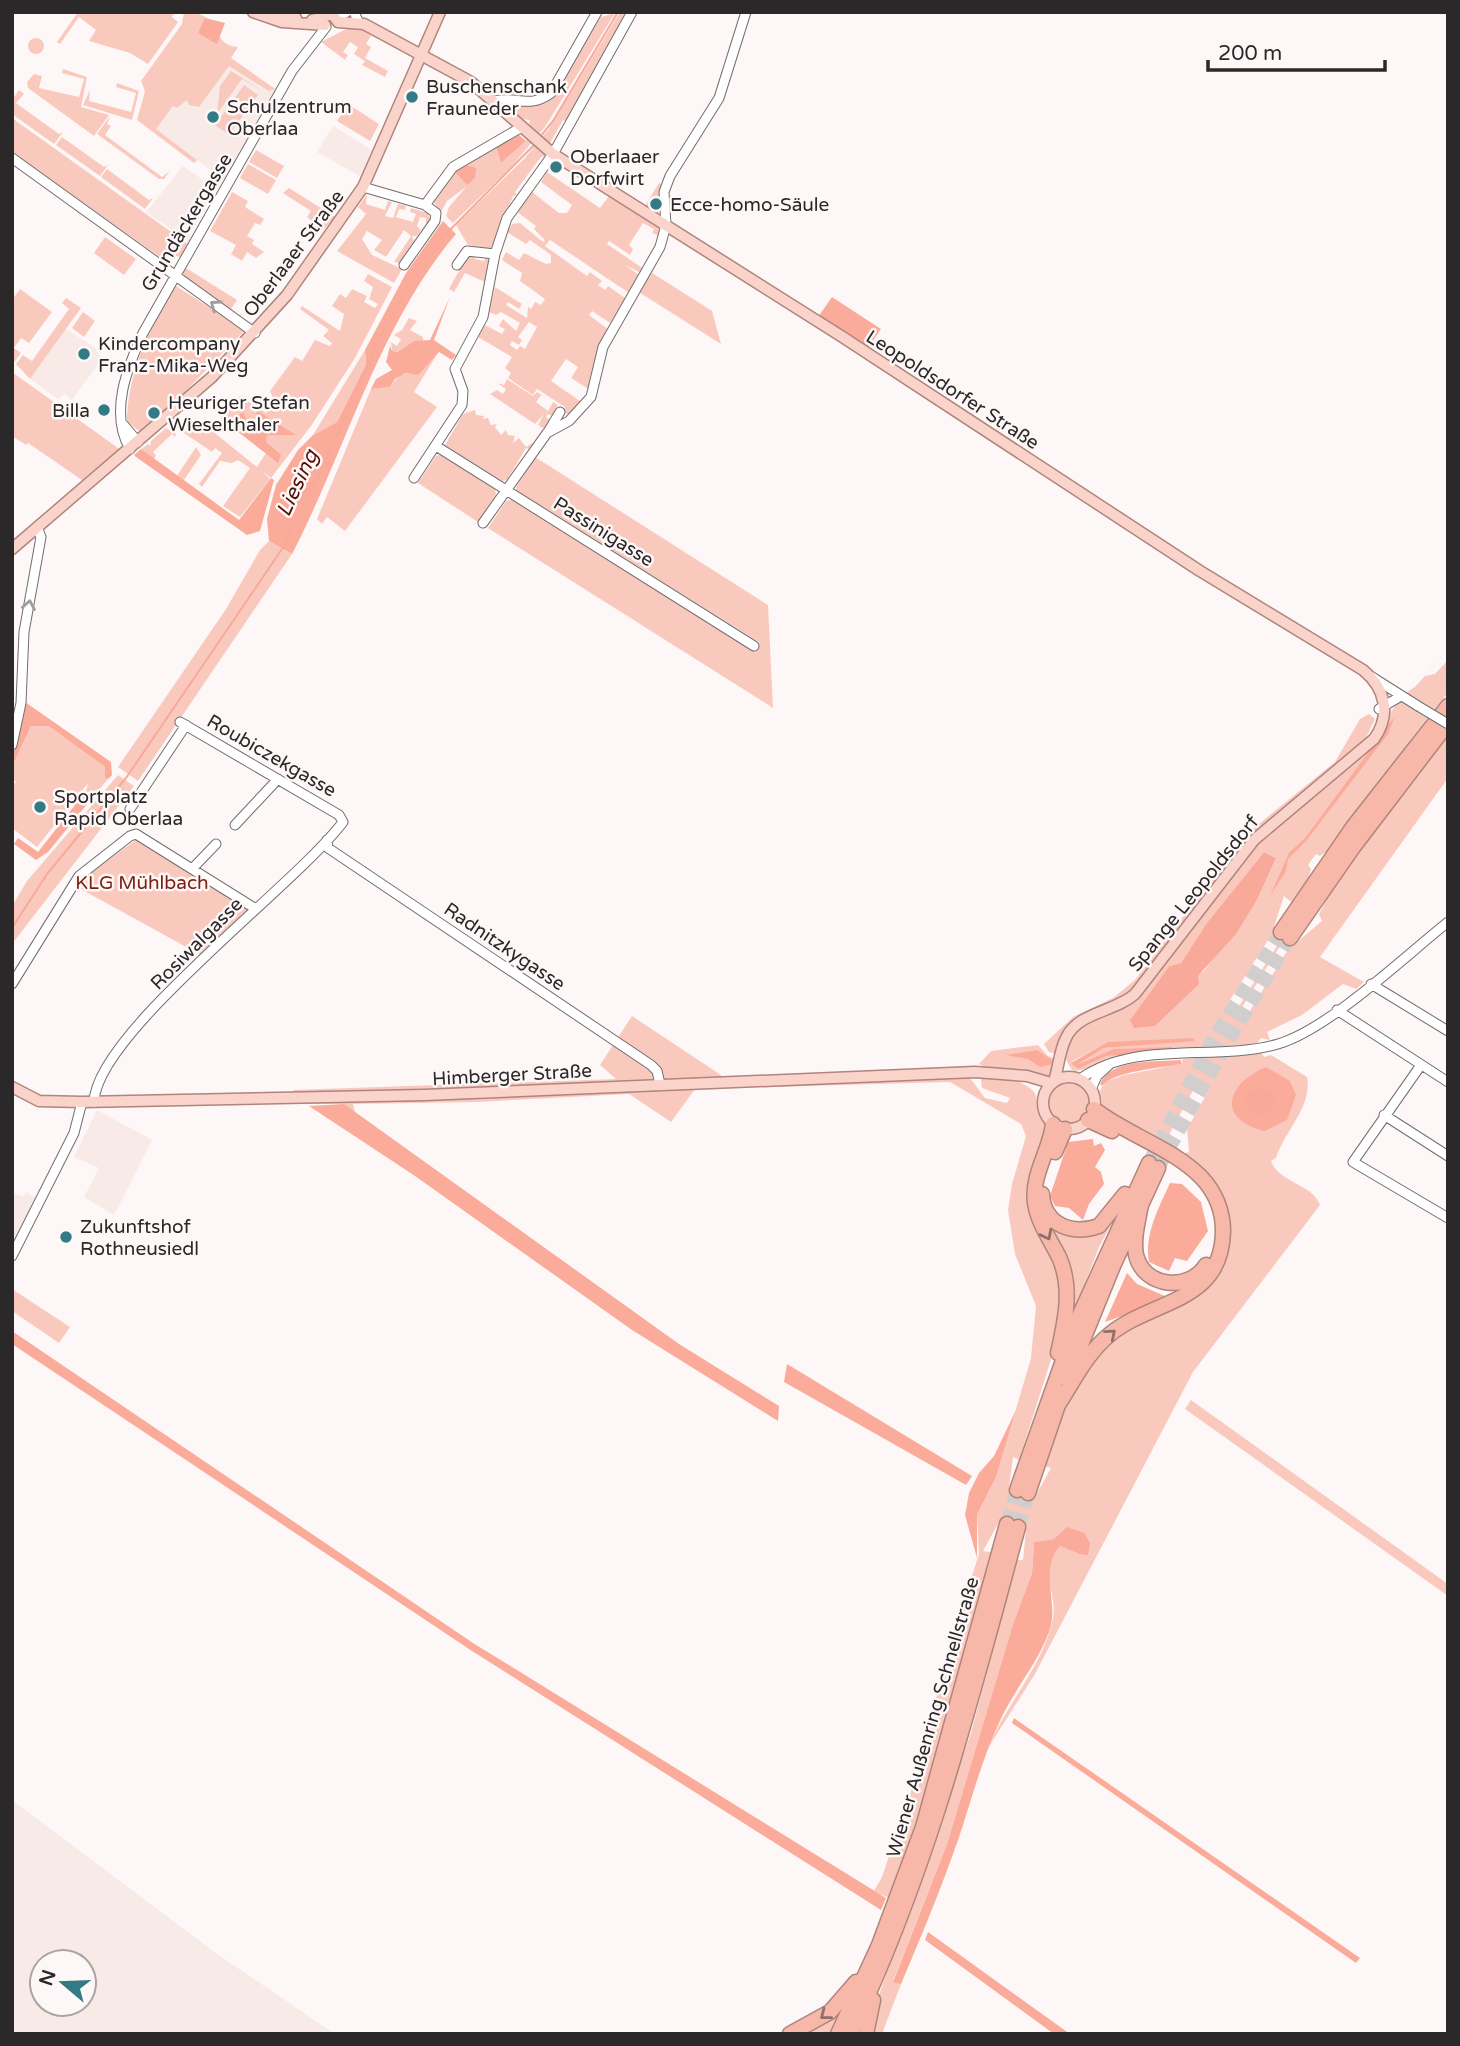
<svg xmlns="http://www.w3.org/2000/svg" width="1460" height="2046" viewBox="0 0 1460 2046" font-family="'Varela Round',sans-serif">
  <rect width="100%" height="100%" fill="#fdf8f7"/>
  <path fill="#f7eae7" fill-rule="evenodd" d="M215,48L276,89L225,181L156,129Z
    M333,126L372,150L361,177L317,152Z
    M183,166L216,189L202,211L190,235L191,243L146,212Z
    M66,329L94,347L102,359L72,400L65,394L58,399L30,379Z
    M97,1110L152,1140L114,1215L84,1197L99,1168L74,1157Z
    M12,1192L23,1197L26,1192L38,1199L12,1248Z
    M12,1800L217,1954L335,2034H12ZM84,1962V2004H42V1962Z"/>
  <path fill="#fac9be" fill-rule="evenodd" d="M78,12H175L172,17L178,22L148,64L130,53L89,41L96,30L79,17L60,44L57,42Z
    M184,12C224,12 209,45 238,47L231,58L275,89L269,91L229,66L199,107L189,105L187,100L177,108L173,106L156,129L197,160L194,163L137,120L145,91L141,81L182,24Z
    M620,12H628L567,122L563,120L549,145L547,156L541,157L515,192L517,195L513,196L491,249L468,245L456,225L524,159L549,129Z
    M615,13L545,127L510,168L453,223L446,216L449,207L466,187L447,201L441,212L432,200L459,165L496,147L501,163L526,141L530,120L520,119L501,103L539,104L550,99L601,17Z
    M350,27H358L372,34L366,44L371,47L365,58L388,71L385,77L362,65L365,61L354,54L358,47L350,42L343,52L348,55L345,60L321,42Z
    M28 46a8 8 0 1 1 16 0a8 8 0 1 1-16 0Z
    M63,69L87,77L81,107L109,115L94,136L28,88L27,82L34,74L42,76L39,88L79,97L84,79L62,73Z
    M231,71L263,91L242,79L217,114L220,86Z
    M117,83L139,91L132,120L83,105L90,90L89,101L131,112L136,93L116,87Z
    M244,85L258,95L229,135L215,125Z
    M19,90L24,94L16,103L59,134L63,132L54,144L12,114V100Z
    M348,104L379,124L370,141L337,121Z
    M110,116L107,124L111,126L105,135L162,177L170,171L164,179H159L97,134Z
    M12,118L188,244L180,257L168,254L164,260L12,152Z
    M62,137L104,167L108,165L100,176L56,145Z
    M256,150L284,166L277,178L249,162Z
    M248,164L276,180L268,194L240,178Z
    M107,169L149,200L153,198L145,209L101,177Z
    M547,172L600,208L609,196L661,230L660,236L652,233L654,229L643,223L629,245L633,249L630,255L609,241L607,244L644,269L641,273L625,265L639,275L629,293L550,240L545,246L587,276L590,272L602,281L598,285L605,290L608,286L625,298L610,323L592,311L589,315L609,330L590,390L571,378L578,367L566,359L551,381L583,403L571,416L563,412L565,407L537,389L533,395L508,378L511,373L505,368L512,357L478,337L483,324L502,334L505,329L499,326L503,319L516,331L520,323L501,312L496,315L489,312L495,287L522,304L519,309L508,302L506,305L527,318L528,307L531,309L535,302L541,305L545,299L520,281L522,273L502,260L506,252L519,260L524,253L546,264L551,263V255L530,240L526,244L507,232L512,224L520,223L543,242L545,240L534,229L536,226L516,211L532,192L559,213H567L572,205L541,182ZM529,322L537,327L525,349L520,346L517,350L510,345L512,341L519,345L522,340L518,337Z
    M659,183L663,185L658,214L645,206Z
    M289,188L335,217L323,230L307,217L311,211L283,193Z
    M232,192L248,201L245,207L264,219L260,225L255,223L247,236L254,240L252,244L264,252L256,258L247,252L242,261L231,254L236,245L210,231Z
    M367,194L366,204L385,210L388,201L392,202L385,216L393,218L398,204L406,206L405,210L399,209L396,217L413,222L416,214L410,212L411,208L428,213L430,219L426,225V218L420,217L417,226L421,230L417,236H412L414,241L400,263L394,262L411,236L404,230L386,257L374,250L382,240L367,231L362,239L372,255L402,269L394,283L337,251L366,214L358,207Z
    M105,237L136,259L124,275L94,253Z
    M476,254L475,259L484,261L486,257L489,258L485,282L465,273L454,292L449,289L466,258Z
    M186,268L237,300L229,312L180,277Z
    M649,271L712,311L721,344L637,291Z
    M368,274L392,287L355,358L311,426L271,478L262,471L270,479L240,517L223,506L250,468L238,460L232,463L220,461L202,487L199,484L222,453L215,448L212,452L184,433L196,418L257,467L266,453L220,418L240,396L266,413L274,400L270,391L295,357L302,361L315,340L330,346L332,343L323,336L329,330L300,309L302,306L340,331L344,314L332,306L340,294L346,298L352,289L367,296L364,302L375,308L378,304L369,299L373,287L364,281Z
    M176,286L245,330L175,402L139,431L127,422C127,376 150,323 176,286Z
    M20,289L52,312L29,343L21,338L14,348L21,353L12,365V300Z
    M66,298L81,308L30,379L16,364L23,355L32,361L69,309L62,303Z
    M83,312L95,321L84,337L72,328Z
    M409,318L417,321L410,330L423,337V343L414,342L399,352L392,351L391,342L397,346L401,339L394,335L402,330Z
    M365,350L366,364L337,422L313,435Z
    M439,351L414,392L437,407L345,531L327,517L322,524L317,519L371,389L390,387C396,378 402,372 413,373Z
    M12,372L111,443L119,449L82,480L28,443L26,445L12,436Z
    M507,379L533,396L537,392L549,399L541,395L536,402L548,411L553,402L558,405L552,416L548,414L546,417L550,420L544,429L538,425L544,414L535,424L490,394L497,390L503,394L506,389L497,383L504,385Z
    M475,410L476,415L484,416L483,419L488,418L491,425L497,424L495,427L501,435L506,430L508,435L515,436L513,443L519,438L526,447L534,442L529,449L526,448L507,480L502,481L445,445L463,414Z
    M166,428L176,433L175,437L172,434L153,452L156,455L154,459L141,449L148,444L150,446L151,441Z
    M196,447L201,455L184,480L177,476Z
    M440,455L495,489L496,495L478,522L418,483L436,456Z
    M535,457L768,605L773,708L488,528L506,501L513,499L755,651L759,642L517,491L516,487Z
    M269,541L292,554L138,781L118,767L226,609L260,550Z
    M1448,649L1425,676L1435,674L1448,660V693L1434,709L1406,693L1416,686Z
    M1400,699L1427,718L1327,851L1320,856L1316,854L1308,865L1311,869L1308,880L1291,902L1284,896L1274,927L1297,942L1322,921L1319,914L1335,884L1380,822L1448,736V778L1320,957L1364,982L1356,989L1343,984L1302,1015L1267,1032L1270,1040L1261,1038L1257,1044L1126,1055C1110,1057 1085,1074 1072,1070C1043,1032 1115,1014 1135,1000L1255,844L1295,809L1302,808L1304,801L1362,754ZM1264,852L1276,858L1258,898L1204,971L1130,1020L1169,966L1181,963L1206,924ZM1273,932L1282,938L1234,1014L1225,1008ZM1285,938L1292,943L1243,1022L1236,1017ZM1195,1040L1104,1048L1077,1064L1113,1049L1172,1048L1107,1056L1078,1069L1071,1062L1107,1042Z
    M1369,714L1375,719L1365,740L1271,819L1143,979L1128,993L1064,1033L1057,1054L1049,1052L1044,1044L1073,1017L1113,998L1135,980L1214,876L1255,827L1335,762L1360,719Z
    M31,726H50L105,767L108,779L93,797L86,791L88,783L37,847L12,828V787L16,782L12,779V767Z
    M118,775L134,786L12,944V906L27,881Z
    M137,839L251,908L208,959L77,887L80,880Z
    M632,1016L721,1075L724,1087L970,1078L985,1098L1007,1103L1010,1098L982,1088L981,1079C994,1074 1031,1081 1036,1096C1041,1108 1038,1115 1047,1126L1034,1221L1035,1228L1062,1279L1055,1347L1019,1460L1013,1457L1009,1487L1036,1495L1051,1468L1044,1466L1066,1406L1099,1348L1213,1275L1223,1208L1177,1155L1189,1152L1187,1129L1209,1090L1196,1085L1163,1146L1103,1110L1100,1091L1105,1082L1124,1075L1181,1064L1183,1059L1261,1052L1264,1057L1271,1055L1307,1077C1313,1106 1284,1132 1276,1158L1271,1161C1279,1183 1313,1184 1320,1205L1193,1372L1035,1674L988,1748C1006,1704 1044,1665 1053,1618C1058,1594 1037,1573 1060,1546L1079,1554L1054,1539L1034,1542L1032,1573L1013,1624L947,1844L893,1981L901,1984L882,2034H868L873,2012L971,1733L1017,1560H1023L1026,1530L999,1522L983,1551L991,1552L952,1702L945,1713L946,1725L920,1812L889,1898L874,1891L882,1877L917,1773L949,1647L979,1554L977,1515L996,1477L1031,1358L1036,1306L1015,1254L1008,1210L1012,1184L1026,1136L1021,1124L950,1082L695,1089L671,1122L629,1094L477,1102L353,1104L355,1112L343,1104H296L293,1090L616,1079L600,1065Z
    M1038,1045L1048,1056L1056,1059L1054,1074L1048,1078C1034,1074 985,1069 979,1064L991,1051Z
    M1048 1103a21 21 0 1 1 42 0a21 21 0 1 1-42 0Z
    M1037,1190L1062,1230L1113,1221L1099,1247L1066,1332L1068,1309Z
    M12,1289L70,1327L59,1343L12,1311Z
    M1191,1400L1448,1584V1596L1185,1409Z
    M842,2010L830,2034H806Z"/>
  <path fill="#fbab9a" d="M205,18L225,23L217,44L198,33Z
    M518,134L526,141L501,163L496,147Z
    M466,165L476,168L475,178L467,185L455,172Z
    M443,221L456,234C378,326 347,448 292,554L269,541L267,519L276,485L298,450L313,435L337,422L366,364L365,350L406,273Z
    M450,297L434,340L456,355L452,360L439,352L418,375L406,373L395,379L390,387L371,389L376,379L392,370L386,362L390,346L392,351L398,352L414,341L430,340Z
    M832,297L881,329L867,349L818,317Z
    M256,410L296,435H267L266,442L281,455L278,463L228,424L243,412L248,423H254L258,419Z
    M141,449L239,520L271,478L274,480L260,531L247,535L136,457L134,455Z
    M25,702L111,762L112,775L108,779L105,777V767L49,726H31L12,767V747Z
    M1395,716L1388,734L1306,841L1288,859L1286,871L1270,896L1289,853L1306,837Z
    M86,791L93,797L48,852L36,860L14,844L18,838L38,852Z
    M1193,1038L1195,1041L1104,1048L1078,1064L1113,1049L1172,1047V1051L1107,1056L1078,1069L1071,1063L1107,1042Z
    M1037,1050L1052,1060V1064L1040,1067L1028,1059L1006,1055Z
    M1181,1060V1064C1162,1068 1113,1071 1102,1086L1100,1084C1110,1058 1159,1062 1181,1060Z
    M1266,1067L1290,1081L1296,1095L1287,1120L1265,1131C1215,1119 1227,1083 1266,1067Z
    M344,1104L679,1344L779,1406L778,1421L632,1330L415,1176L309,1106Z
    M1093,1139L1094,1146L1101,1143L1105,1150L1095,1167L1101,1172L1104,1184L1089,1204L1083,1220L1069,1208L1055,1206L1050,1196L1068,1142Z
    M1170,1183L1182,1184L1201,1202L1208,1231L1187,1261L1175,1258L1169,1271L1149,1262C1144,1235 1159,1207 1170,1183Z
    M1127,1273L1137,1284L1165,1296L1150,1306L1105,1322Z
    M12,1331L473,1643L886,1898L881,1910L472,1651L12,1344Z
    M787,1364L972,1476L966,1485L784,1382Z
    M1016,1410L996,1477L977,1515V1558L965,1515L969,1493L979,1473L994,1456Z
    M1067,1527L1084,1533L1090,1543L1088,1555L1079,1554L1060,1546C1038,1571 1060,1604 1049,1632C1037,1665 1012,1692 998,1725C981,1762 971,1802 958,1840C941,1889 921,1937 901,1984L893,1982L947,1844L1013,1624L1032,1573L1034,1542L1054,1539Z
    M1014,1718L1360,1958L1356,1963L1012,1723Z
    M928,1932L1070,2034H1054L925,1940Z"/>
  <path fill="#f9a999" d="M1264,852L1276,858L1258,898L1236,934L1198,976L1199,984L1155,1026L1134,1028L1130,1020L1169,966L1181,963L1206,924Z
    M1246 1102a14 14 0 1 1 28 0a14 14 0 1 1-28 0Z"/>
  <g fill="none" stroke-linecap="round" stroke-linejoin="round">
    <path stroke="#f9a999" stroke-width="2" d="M540,137L553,121L618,12
      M288,533V512L313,483
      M12,928L47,874L126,778L282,549L326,460L382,333L408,287L443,237L534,145"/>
    <path stroke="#d3cece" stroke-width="14" stroke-dasharray="14 7" stroke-linecap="butt" d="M1149,1163L1211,1043L1281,932
      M1158,1168L1224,1048L1290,938
      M1007,1524L1017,1490
      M1018,1527L1028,1493"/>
    <defs>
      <path id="minor" d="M354,12L359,23
        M337,18L347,12
        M494,101C517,95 527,110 551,93L597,12
        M12,158L255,333
        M363,187L425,205L436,213L435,221L404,265
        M425,205L453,167L520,128
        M457,265L467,251L495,254
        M121,422L138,442
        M548,432L560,412
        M436,446L754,646
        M130,449C109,413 127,368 143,333L292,71L326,27
        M414,478L462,405L463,391L455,369L483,317L495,254L507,218L553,154L632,12
        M483,523L547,433L569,421L591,397L603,347L660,247L666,225L664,192L670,176L719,98L746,12
        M1372,677L1418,706
        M1379,709L1401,696
        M12,745L21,703L24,632L41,537L37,527
        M130,809L186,725
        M235,825L278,779
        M327,840L328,848L651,1065L657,1071L660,1084
        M192,869L216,844
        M12,984L79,876L130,836L136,834L256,909
        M1371,984L1448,1031
        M1337,1010L1448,1082
        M1421,1065L1353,1162L1448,1218
        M1080,1079C1135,1039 1215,1062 1278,1044C1329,1029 1404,957 1448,922
        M1091,1089L1097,1076L1110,1064
        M94,1102C96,1033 295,886 343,822L339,815L180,722
        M1384,1115L1448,1156
        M12,1256L74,1133L82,1102"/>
      <path id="major" d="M253,12L282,22L325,25
        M275,12L296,18
        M312,20L332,14L338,22
        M338,22L364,24L471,82L553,154L841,336L1200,571L1363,670C1386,689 1391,715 1374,739L1254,840L1135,994C1115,1012 1078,1012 1066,1038C1059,1052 1059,1066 1054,1081
        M12,549L212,377L287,295L363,187L440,12
        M1043 1103a26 26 0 1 1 52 0a26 26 0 1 1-52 0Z
        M12,1087L39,1101L82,1102L424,1095L975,1072L1027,1076L1051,1083"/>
      <path id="highway" d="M1281,932L1353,827L1448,706
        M1290,938L1354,846L1448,723
        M1088,1120L1112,1131
        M1053,1124C1050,1151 1031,1175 1035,1203C1038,1223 1050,1239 1059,1257C1073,1288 1065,1322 1058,1353
        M1055,1152L1065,1129
        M1042,1194C1044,1226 1073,1235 1099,1226L1125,1194
        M1141,1205C1138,1221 1133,1239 1136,1255C1144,1288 1189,1292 1206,1265
        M1067,1379L1113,1266L1158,1168
        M1056,1408C1072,1384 1086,1354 1109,1335C1152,1299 1222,1304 1223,1231C1223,1211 1215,1192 1202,1178C1173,1148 1127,1135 1094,1109
        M1017,1490L1077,1321L1149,1163
        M1028,1493L1059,1402
        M790,2034L830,2012L856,1982
        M838,2034L879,1945L923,1827L1007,1524
        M850,2034C928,1872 971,1700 1018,1527
        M866,2034L873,2000"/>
    </defs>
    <use href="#minor" stroke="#726e6d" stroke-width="11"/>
    <use href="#major" stroke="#af857c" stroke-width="13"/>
    <use href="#highway" stroke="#af857c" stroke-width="17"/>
    <use href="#minor" stroke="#fff" stroke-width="9"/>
    <use href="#major" stroke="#fad4cb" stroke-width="10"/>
    <use href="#highway" stroke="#f7b7a9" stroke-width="14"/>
    <defs>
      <path id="minor-bridge" d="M1418,706L1448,724"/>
    </defs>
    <use href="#minor-bridge" stroke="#726e6d" stroke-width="11" stroke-linecap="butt"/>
    <use href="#minor-bridge" stroke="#fff" stroke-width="9"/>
  </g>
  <defs><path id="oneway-chevron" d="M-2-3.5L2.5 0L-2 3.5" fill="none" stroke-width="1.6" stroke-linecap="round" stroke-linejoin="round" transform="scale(1.75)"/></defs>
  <g stroke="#9f9e9e">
    <use href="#oneway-chevron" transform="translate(215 305) rotate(-145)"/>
    <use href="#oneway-chevron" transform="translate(29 605) rotate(-80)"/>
  </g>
  <g stroke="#907068">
    <use href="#oneway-chevron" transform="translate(1047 1235) rotate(63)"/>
    <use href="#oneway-chevron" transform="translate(1111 1334) rotate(-40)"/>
    <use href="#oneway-chevron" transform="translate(825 2015) rotate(142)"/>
  </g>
  <g fill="#337b84" stroke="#fdf8f7" stroke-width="2.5">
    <circle cx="412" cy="97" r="7"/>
    <circle cx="213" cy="117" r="7"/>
    <circle cx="556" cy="167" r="7"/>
    <circle cx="656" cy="204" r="7"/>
    <circle cx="84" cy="354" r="7"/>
    <circle cx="104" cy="410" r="7"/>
    <circle cx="154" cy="413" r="7"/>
    <circle cx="40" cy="807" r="7"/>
    <circle cx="66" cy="1237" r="7"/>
  </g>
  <g text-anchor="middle" stroke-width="5" stroke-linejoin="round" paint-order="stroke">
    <g font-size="19" fill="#2a2828" stroke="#fdf8f7" text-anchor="start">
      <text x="426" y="93">Buschenschank<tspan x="426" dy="22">Frauneder</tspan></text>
      <text x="227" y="113">Schulzentrum<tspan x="227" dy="22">Oberlaa</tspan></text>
      <text x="570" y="163">Oberlaaer<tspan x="570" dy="22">Dorfwirt</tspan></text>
      <text x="670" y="211">Ecce-homo-Säule</text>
      <text x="98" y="350">Kindercompany<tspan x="98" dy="22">Franz-Mika-Weg</tspan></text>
      <text x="168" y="409">Heuriger Stefan<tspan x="168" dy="22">Wieselthaler</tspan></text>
      <text x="90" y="417" text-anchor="end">Billa</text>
      <text x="54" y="803">Sportplatz<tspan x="54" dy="22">Rapid Oberlaa</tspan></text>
      <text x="80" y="1233">Zukunftshof<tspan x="80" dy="22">Rothneusiedl</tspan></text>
    </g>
    <g font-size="19" fill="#2a2828" stroke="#fdf8f7">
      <text transform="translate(186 222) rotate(-59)" y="7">Grundäckergasse</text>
      <text transform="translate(293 253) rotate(-53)" y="7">Oberlaaer Straße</text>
      <text transform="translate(953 389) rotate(33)" y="7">Leopoldsdorfer Straße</text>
      <text transform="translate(604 531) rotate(32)" y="7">Passinigasse</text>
      <text transform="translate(272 755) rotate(30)" y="7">Roubiczekgasse</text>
      <text transform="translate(1193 893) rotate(-51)" y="7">Spange Leopoldsdorf</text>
      <text transform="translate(196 943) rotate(-45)" y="7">Rosiwalgasse</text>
      <text transform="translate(505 946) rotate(34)" y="7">Radnitzkygasse</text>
      <text transform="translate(512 1074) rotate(-3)" y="7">Himberger Straße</text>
      <text transform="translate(932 1717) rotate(-74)" y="7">Wiener Außenring Schnellstraße</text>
    </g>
    <g font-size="19" fill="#7c2112" stroke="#fdf8f7">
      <text x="142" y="889">KLG Mühlbach</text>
    </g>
    <g font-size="21" font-style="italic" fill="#540f05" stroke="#fdf8f7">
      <text transform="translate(297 483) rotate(-65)" y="7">Liesing</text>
    </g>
  </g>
  <rect width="1460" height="2046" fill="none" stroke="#2a2828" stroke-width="28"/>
  <g transform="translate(63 1983) rotate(289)"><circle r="33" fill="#fdf8f7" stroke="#a9a5a4" stroke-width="2"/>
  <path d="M0-5L12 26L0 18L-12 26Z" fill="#337b84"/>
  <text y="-10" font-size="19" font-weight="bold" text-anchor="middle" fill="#2a2828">N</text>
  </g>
  <path d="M1208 60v10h177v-10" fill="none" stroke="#2a2828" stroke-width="3.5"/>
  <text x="1218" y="60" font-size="21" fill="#2a2828" stroke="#fdf8f7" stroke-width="5" paint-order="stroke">200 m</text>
</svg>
